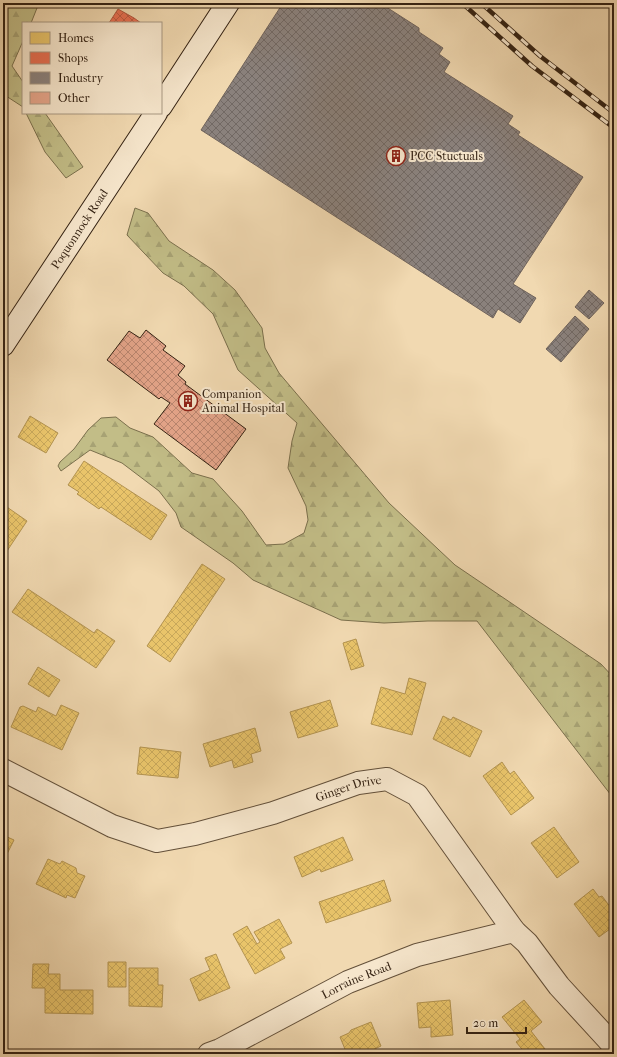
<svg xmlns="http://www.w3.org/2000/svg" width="617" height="1057" viewBox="0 0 617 1057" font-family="'IM FELL French Canon',serif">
  <defs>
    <pattern id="forest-firs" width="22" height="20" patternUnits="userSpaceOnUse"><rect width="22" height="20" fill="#c2bd87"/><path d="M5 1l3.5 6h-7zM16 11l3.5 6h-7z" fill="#a7a274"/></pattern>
    <pattern id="homes-cross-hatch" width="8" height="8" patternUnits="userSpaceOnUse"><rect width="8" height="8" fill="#e9c46a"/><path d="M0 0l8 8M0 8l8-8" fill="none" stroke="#c8a85b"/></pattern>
    <pattern id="shops-cross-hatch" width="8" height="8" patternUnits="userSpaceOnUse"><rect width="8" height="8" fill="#e76f51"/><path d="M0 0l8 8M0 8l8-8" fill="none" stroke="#bc5b42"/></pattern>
    <pattern id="industry-cross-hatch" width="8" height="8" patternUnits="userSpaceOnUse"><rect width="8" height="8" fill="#8a817c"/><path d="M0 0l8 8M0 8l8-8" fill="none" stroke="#726964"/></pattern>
    <pattern id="building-cross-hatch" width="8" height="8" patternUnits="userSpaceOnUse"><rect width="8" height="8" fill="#e5a58a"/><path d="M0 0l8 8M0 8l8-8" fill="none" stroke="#ba8670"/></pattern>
  </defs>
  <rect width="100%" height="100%" fill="#f1d9b1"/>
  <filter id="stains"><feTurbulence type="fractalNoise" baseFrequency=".005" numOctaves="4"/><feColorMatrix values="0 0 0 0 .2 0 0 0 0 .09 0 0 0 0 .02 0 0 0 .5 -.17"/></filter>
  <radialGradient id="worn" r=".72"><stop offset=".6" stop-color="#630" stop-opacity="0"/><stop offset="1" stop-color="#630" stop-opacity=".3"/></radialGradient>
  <path fill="url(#forest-firs)" stroke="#7b704d" d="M3,3H39L31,23H23V41L12,66L23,82V107L3,94Z
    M26,113H45L83,167L66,178L45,152Z
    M135,208L148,213L169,241L213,270L235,290L262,328L265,348L279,373L389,503L455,565L601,664L614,678V799L477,621H428L384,623L341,620L253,580L233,563L181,527L176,513L159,491L122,463L90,450L61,471L58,466L60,462L74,449L88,430L101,418L116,417L130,428L153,437L192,473L213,479L242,511L266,545L284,544L304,533L308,520L306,506L288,468L292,441L297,423L238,370L213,314L184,286L163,273L127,235Z"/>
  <path fill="url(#homes-cross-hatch)" stroke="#b39350" d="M30,416L58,433L46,453L18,437Z
    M84,461L167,515L151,540L101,507L99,509L77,494L79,492L68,485Z
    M4,505L27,521L3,557V507Z
    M202,564L225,579L170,662L147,646Z
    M28,589L94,633L97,629L115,641L96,668L12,612Z
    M356,639L364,666L351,670L343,643Z
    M38,667L60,680L49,697L28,684Z
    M409,678L426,683L412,735L371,724L381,687L405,694Z
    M330,700L338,726L298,738L290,712Z
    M61,705L79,713L62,750L11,727L20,707L23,706L36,712L38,707L56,716Z
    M443,716L451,720L453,717L482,731L470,757L433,739Z
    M255,728L261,751L251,754L253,762L234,768L232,760L210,767L203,744Z
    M140,747L181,752L178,778L137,774Z
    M502,762L510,774L514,771L534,798L511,815L483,776Z
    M554,827L579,862L557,878L531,843Z
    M3,835L14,840L3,862Z
    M343,837L353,860L321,872L320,869L302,877L294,857Z
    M48,859L60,864L62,861L76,868L77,873L85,876L75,898L67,895L66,898L36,884Z
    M384,880L391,901L326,923L319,902Z
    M593,889L599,897L602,896L614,912V926L599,937L574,904Z
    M279,919L292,943L280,949L285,958L255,974L233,934L247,926L257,944L260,942L254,932Z
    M216,954L230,988L199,1001L190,979L210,970L205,958Z
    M108,962H126V987H108Z
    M33,964H49L48,974H60V990H93V1014L45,1013V988H32Z
    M129,968H158V985H163L162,1007L129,1006Z
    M450,1000L453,1035L431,1037V1027L419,1028L417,1003Z
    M524,1000L542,1022L531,1031L545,1049L538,1054H526L516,1042L520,1039L502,1017Z
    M371,1022L381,1046L364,1054H347L340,1037L349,1033L351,1030Z"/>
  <path fill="url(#shops-cross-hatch)" stroke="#b1583e" d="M118,9L134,18L141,23H109Z"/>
  <path fill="url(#industry-cross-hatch)" stroke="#70645c" d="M283,3H380L419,28V32L443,48L439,54L450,62L444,72L513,116L508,124L520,132L518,135L583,177L513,284L536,298L520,323L498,309L493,318L201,130Z
    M589,290L604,303L589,319L575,307Z
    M575,316L589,329L561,362L546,349Z"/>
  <path fill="url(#building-cross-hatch)" stroke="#342213" d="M146,330L166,346L163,350L185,366L178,375L186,382L185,384L246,429L216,470L154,424L170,403L161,397L159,399L107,360L129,331L140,338Z"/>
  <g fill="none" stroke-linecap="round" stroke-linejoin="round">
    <defs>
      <g id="street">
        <path id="s1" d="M3,770L112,826L157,841L195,834L273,813L358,783L387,779L417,795L514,931L527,943L559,986L614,1046"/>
        <path id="s2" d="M209,1054L220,1050L348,982L417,955L514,931"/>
      </g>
      <g id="secondary">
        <path d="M161,106L228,3"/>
        <path id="s3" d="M3,345L156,113"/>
      </g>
    </defs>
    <use href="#street" stroke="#63503a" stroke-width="24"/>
    <use href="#secondary" stroke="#342213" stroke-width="24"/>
    <use href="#street" stroke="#f6e6cc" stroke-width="22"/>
    <use href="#secondary" stroke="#f6e6cc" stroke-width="22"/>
    <defs>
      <path id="rail" d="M462,3L532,66L614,128
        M481,3L540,56L614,113"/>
    </defs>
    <use href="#rail" stroke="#342213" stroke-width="4.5"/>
    <use href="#rail" stroke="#f6e6cc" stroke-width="3" stroke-dasharray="9" stroke-linecap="butt"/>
  </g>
  <defs>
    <symbol id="building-ring" viewBox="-11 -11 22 22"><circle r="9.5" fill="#f6e6cc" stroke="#8f2418" stroke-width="1.5"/><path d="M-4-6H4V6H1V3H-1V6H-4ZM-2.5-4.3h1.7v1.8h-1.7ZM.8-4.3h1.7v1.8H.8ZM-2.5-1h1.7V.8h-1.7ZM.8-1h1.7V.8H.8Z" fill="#8f2418"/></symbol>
  </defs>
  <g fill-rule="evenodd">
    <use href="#building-ring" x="385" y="145" width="22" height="22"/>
    <use href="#building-ring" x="177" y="390" width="22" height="22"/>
  </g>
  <g text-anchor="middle" stroke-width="4" stroke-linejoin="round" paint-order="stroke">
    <g font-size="12" fill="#342213" stroke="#f6e6cc" text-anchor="start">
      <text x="410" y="160">PCC Stuctuals</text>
      <text x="202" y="398">Companion<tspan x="202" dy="14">Animal Hospital</tspan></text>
    </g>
    <g font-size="12" fill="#342213" stroke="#f6e6cc">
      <text dy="4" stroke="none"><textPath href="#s3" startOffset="139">Poquonnock Road</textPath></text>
      <text dy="4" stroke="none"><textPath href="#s1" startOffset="369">Ginger Drive</textPath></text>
      <text dy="4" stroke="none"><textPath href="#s2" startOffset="165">Lorraine Road</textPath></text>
    </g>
  </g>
  <rect width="617" height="1057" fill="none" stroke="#f1d9b1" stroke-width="16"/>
  <rect x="4" y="4" width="609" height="1049" fill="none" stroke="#342213" stroke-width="2"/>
  <rect x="8" y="8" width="601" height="1041" fill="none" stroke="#342213"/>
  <rect x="22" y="22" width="140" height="92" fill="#f6e6cc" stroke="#a89882"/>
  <rect x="30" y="32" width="20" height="12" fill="#e9c46a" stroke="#a89882"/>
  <text x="58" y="42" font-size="12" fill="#342213">Homes</text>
  <rect x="30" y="52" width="20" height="12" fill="#e76f51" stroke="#a89882"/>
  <text x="58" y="62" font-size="12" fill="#342213">Shops</text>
  <rect x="30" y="72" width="20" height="12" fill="#8a817c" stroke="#a89882"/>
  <text x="58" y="82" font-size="12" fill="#342213">Industry</text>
  <rect x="30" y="92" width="20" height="12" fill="#e5a58a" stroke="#a89882"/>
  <text x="58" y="102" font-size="12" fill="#342213">Other</text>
  <path d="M467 1027v6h59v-6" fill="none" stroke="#342213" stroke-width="2"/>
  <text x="473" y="1027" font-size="12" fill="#342213" stroke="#f6e6cc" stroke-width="3" paint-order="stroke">20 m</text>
  <rect width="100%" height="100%" filter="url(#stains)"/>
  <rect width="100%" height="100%" fill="url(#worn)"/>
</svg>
